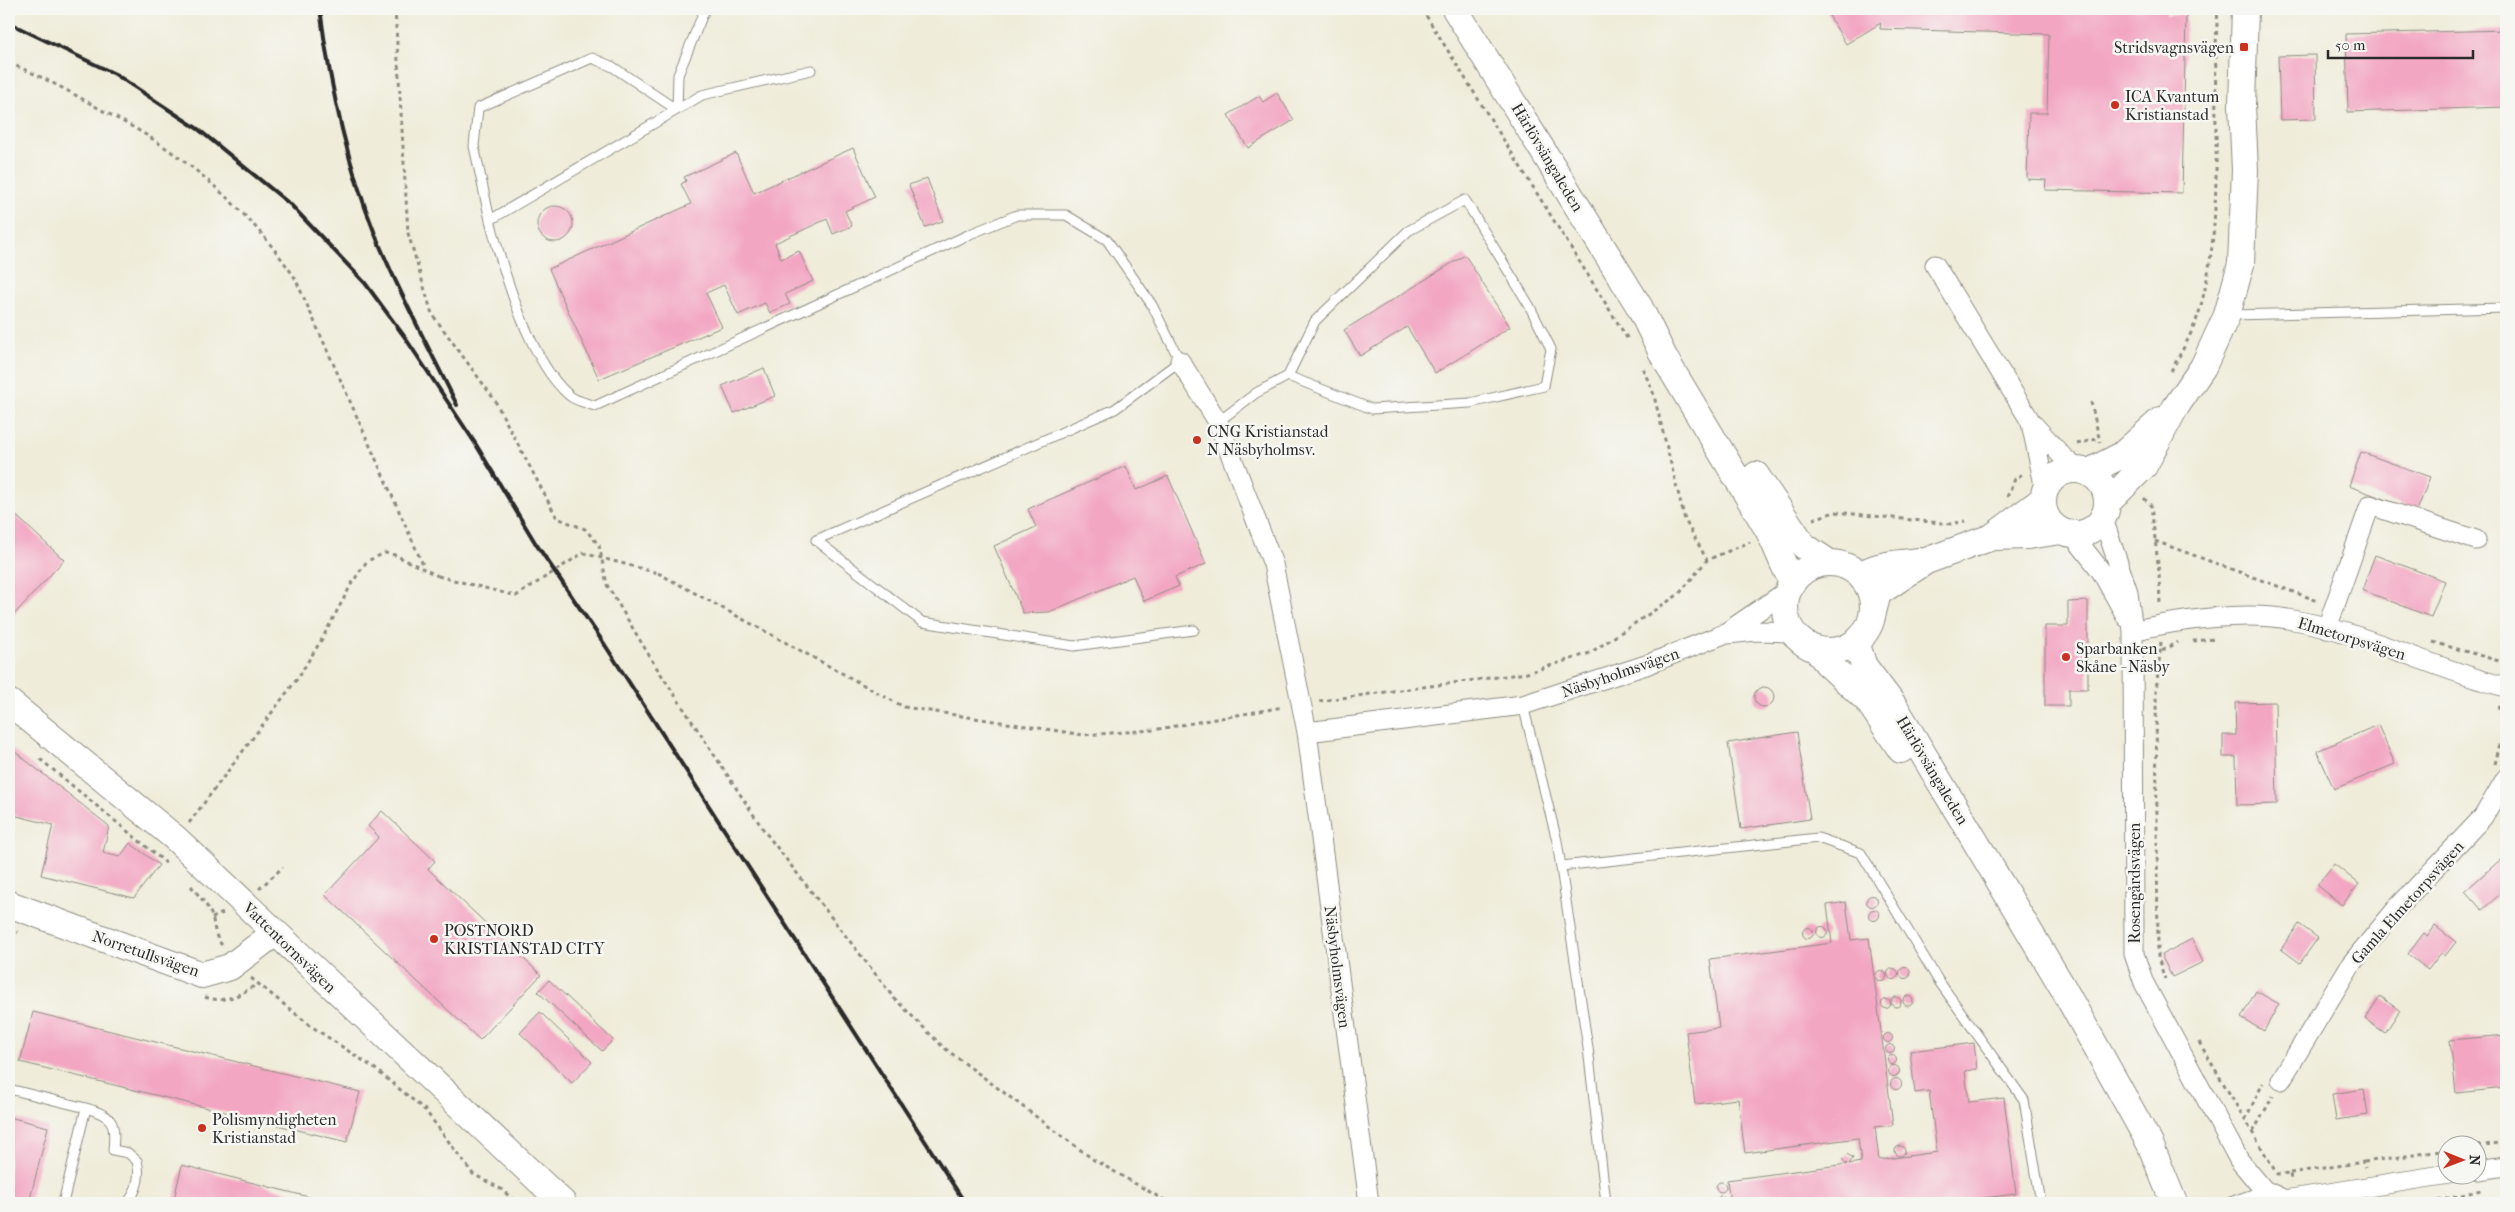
<svg xmlns="http://www.w3.org/2000/svg" width="2515" height="1212" viewBox="0 0 2515 1212" font-family="'IM FELL French Canon',serif">
  <rect width="100%" height="100%" fill="#f6f6f2"/>
  <filter id="ink" filterUnits="userSpaceOnUse"><feTurbulence type="fractalNoise" baseFrequency=".02" numOctaves="2"/><feDisplacementMap in="SourceGraphic" scale="10" xChannelSelector="R" yChannelSelector="G"/><feConvolveMatrix kernelMatrix="1 2 1 2 8 2 1 2 1" color-interpolation-filters="sRGB"/></filter>
  <filter id="wash" filterUnits="userSpaceOnUse"><feTurbulence type="fractalNoise" baseFrequency=".0096" numOctaves="4" result="noise"/><feDisplacementMap in="SourceGraphic" scale="20" xChannelSelector="R" yChannelSelector="G"/><feGaussianBlur stdDeviation="1.12" result="paint"/><feColorMatrix in="noise" values="0 0 0 0 0 0 0 0 0 0 0 0 0 0 0 0 0 1.4 0 .05"/><feComposite in="paint" operator="in"/></filter>
  <g filter="url(#wash)">
    <rect width="100%" height="100%" fill="#efecd9"/>
    <g id="blocks">
      <path fill="#f3a6c2" d="M1825,9H2166V15H2186L2182,193L2045,190L2046,180L2027,179L2029,113H2047L2049,34L1880,29L1881,23L1846,44Z
        M2506,30V107L2348,112L2346,34Z
        M2315,55L2316,119L2280,120L2278,56Z
        M1277,93L1294,120L1248,148L1228,115L1259,96L1263,102Z
        M853,148L875,197L845,211L852,226L833,234L827,219L775,243L781,259L799,251L813,281L785,294L790,304L770,313L765,303L738,315L724,285L706,293L722,327L599,379L549,269L691,204L681,184L686,181L684,177L736,153L754,193Z
        M927,178L943,221L925,227L909,185Z
        M537 224a18 18 0 1 1 36 0a18 18 0 1 1-36 0Z
        M1465,255L1510,327L1435,373L1407,327L1360,356L1344,330Z
        M764,368L775,396L734,413L722,386Z
        M2361,452L2430,477L2417,511L2349,486Z
        M1126,466L1136,490L1168,476L1206,564L1175,577L1179,586L1144,601L1133,576L1049,612L1023,613L994,546L1036,527L1028,509Z
        M9,509L64,560L9,620Z
        M2375,555L2445,581L2431,617L2362,590Z
        M2088,601V689H2069V706H2045V626H2068V602Z
        M1754 697a10 10 0 1 1 20 0a10 10 0 1 1-20 0Z
        M2275,702L2277,804L2237,805L2236,757H2223V735H2236L2235,703Z
        M2378,725L2395,764L2334,789L2317,751Z
        M1797,732L1810,819L1741,829L1728,743Z
        M9,747L109,826L103,853L120,857L130,843L159,865L134,898L41,875L53,825L9,814Z
        M382,811L435,861L428,869L541,975L480,1040L325,895L379,837L368,826Z
        M2500,860L2506,867V889L2482,910L2465,891Z
        M2334,864L2359,884L2342,905L2317,885Z
        M1866.5 901a5.5 5.5 0 1 1 11 0a5.5 5.5 0 1 1-11 0Z
        M1846,902L1851,940L1869,938L1893,1125L1875,1127L1879,1160L1937,1152L1929,1091L1915,1093L1910,1051L1974,1043L1977,1069L1965,1071L1969,1102L2004,1098L2016,1194L1942,1203H1730L1727,1180L1847,1164L1842,1159L1847,1154L1853,1158L1849,1164L1861,1162L1858,1138L1745,1153L1738,1099L1695,1104L1686,1032L1719,1028L1710,959L1832,943L1827,905Z
        M1868.5 915a5.5 5.5 0 1 1 11 0a5.5 5.5 0 1 1-11 0Z
        M2299,924L2318,938L2300,963L2281,949Z
        M2435,926L2456,942L2445,956L2441,953L2428,970L2408,954L2424,933L2428,936Z
        M1816.5 932a5.5 5.5 0 1 1 11 0a5.5 5.5 0 1 1-11 0Z
        M1802.5 933a5.5 5.5 0 1 1 11 0a5.5 5.5 0 1 1-11 0Z
        M2192,939L2203,962L2172,977L2161,955Z
        M1899.5 973a5.5 5.5 0 1 1 11 0a5.5 5.5 0 1 1-11 0Z
        M1887.5 974a5.5 5.5 0 1 1 11 0a5.5 5.5 0 1 1-11 0Z
        M1875.5 976a5.5 5.5 0 1 1 11 0a5.5 5.5 0 1 1-11 0Z
        M549,980L613,1040L602,1051L538,992Z
        M2256,991L2279,1004L2264,1031L2241,1018Z
        M2380,996L2400,1010L2385,1033L2365,1019Z
        M1903 1001a5 5 0 1 1 10 0a5 5 0 1 1-10 0Z
        M1891 1002a5 5 0 1 1 10 0a5 5 0 1 1-10 0Z
        M1881.5 1004a4.5 4.5 0 1 1 9 0a4.5 4.5 0 1 1-9 0Z
        M33,1012L360,1092L347,1142L20,1062Z
        M540,1012L592,1062L572,1083L520,1033Z
        M1883.5 1038a4.5 4.5 0 1 1 9 0a4.5 4.5 0 1 1-9 0Z
        M2506,1035V1088L2456,1093L2450,1040Z
        M1885.5 1049a4.5 4.5 0 1 1 9 0a4.5 4.5 0 1 1-9 0Z
        M1887.5 1060a4.5 4.5 0 1 1 9 0a4.5 4.5 0 1 1-9 0Z
        M1888.5 1071a5.5 5.5 0 1 1 11 0a5.5 5.5 0 1 1-11 0Z
        M1890.5 1084a5.5 5.5 0 1 1 11 0a5.5 5.5 0 1 1-11 0Z
        M2364,1089L2368,1115L2336,1120L2332,1094Z
        M9,1117L48,1127L29,1203H9Z
        M1895 1151a5 5 0 1 1 10 0a5 5 0 1 1-10 0Z
        M182,1165L333,1203H173Z
        M1716 1187a5 5 0 1 1 10 0a5 5 0 1 1-10 0Z
        M1717.5 1200a4.5 4.5 0 1 1 9 0a4.5 4.5 0 1 1-9 0Z"/>
    </g>
  </g>
  <g filter="url(#ink)">
    <use href="#blocks" fill-opacity="0" stroke="#8d8c82" stroke-width="1"/>
    <g fill="none" stroke-linecap="round" stroke-linejoin="round">
      <defs>
        <path id="lane" d="M811,70L702,95L490,220C503,270 529,362 570,396C576,401 587,403 595,406L970,234L1017,215H1066L1107,240L1152,305L1180,361L1115,409L816,540L922,622L1074,646L1194,630
          M490,220L474,146L478,108L592,58L613,67L677,110L678,75L705,9
          M2230,315L2506,308
          M1218,422L1256,393L1288,376L1315,321L1408,231L1465,200L1529,305L1551,349L1544,386L1470,403L1372,409L1288,376
          M1523,705L1557,841L1588,1048L1606,1203
          M1561,866L1818,838L1861,853L1938,980L2024,1100L2041,1203
          M9,1089L86,1108L63,1203
          M86,1108C113,1116 116,1122 113,1150L128,1153L137,1161C141,1176 137,1190 128,1203
          M2228,1203L2264,1190"/>
        <path id="street" d="M1935,265L2031,422L2063,457L2077,469
          M1180,361L1218,422L1273,564L1307,732L1523,705L1646,665L1724,634L1787,591
          M2031,423L2045,489
          M2103,519L2128,592L2133,631L2134,954L2144,983L2239,1160L2264,1190L2285,1200L2449,1174
          M2072,534L2101,571L2127,618
          M2327,628L2370,505L2476,540
          M2133,631C2176,620 2245,611 2288,619C2364,631 2432,669 2506,687
          M1728,634L1756,631L1792,632
          M1307,732L1369,1203
          M2281,1080L2351,964L2398,907L2483,817L2506,778
          M2478,1170L2506,1166"/>
        <path id="secondary" d="M1455,9L1639,306L1665,359L1767,528C1777,546 1782,564 1792,581
          M2043 502a32 32 0 1 1 64 0a32 32 0 1 1-64 0Z
          M2089,472L2122,455L2161,420
          M1756,475L1804,546L1828,562
          M2108,502L2144,466L2175,408L2203,367L2227,315L2241,264L2245,170L2242,105L2245,9
          M1992,537L2028,536L2061,531
          M1785 607a44 44 0 1 1 88 0a44 44 0 1 1-88 0Z
          M1860,575C1877,564 1900,563 1920,561
          M1872,616L1878,593L1926,561L1992,537L2042,500
          M1868,627L1857,645L1864,666L1895,707L2062,986L2150,1144L2174,1203
          M1816,649L1827,663L1868,701L1901,750
          M9,702L175,838L563,1203
          M9,904L202,975L230,967L275,933"/>
      </defs>
      <use href="#lane" stroke="#8d8c82" stroke-width="11"/>
      <use href="#street" stroke="#8d8c82" stroke-width="21"/>
      <use href="#secondary" stroke="#8d8c82" stroke-width="28"/>
      <path stroke="#8d8c82" stroke-width="3" stroke-dasharray="4 4" stroke-linecap="butt" d="M395,9L408,233L432,314L494,399L557,518L585,529L599,545L607,585L653,662L765,832L894,998L943,1047L1094,1160L1164,1200L1176,1203
        M1422,9L1629,341
        M9,63C39,75 69,91 98,108C116,118 136,128 154,140C209,176 259,224 295,278L424,567
        M1643,369L1653,392L1685,520L1707,560
        M2171,371C2182,351 2194,330 2200,309C2227,212 2210,108 2218,9
        M2091,402L2100,442
        M2077,444L2100,438
        M2007,497L2015,479L2022,474
        M2144,498L2151,506L2159,572L2160,606
        M1813,519L1835,512L1951,524L1965,521
        M2155,541L2318,601
        M658,573L904,707L1084,735L1153,730L1283,707
        M2193,641L2215,639
        M2161,642L2156,691L2158,958L2165,979
        M2433,642L2506,663
        M2162,651L2177,642
        M1319,701L1527,673L1590,653L1679,594L1707,560L1750,542
        M40,759L166,863
        M2495,764L2504,728L2498,705
        M189,823L297,679L322,639L352,583L367,561L385,553L395,555L438,576
        M191,886C199,896 210,907 213,920C215,930 215,937 222,945
        M259,889L283,867
        M212,918L223,913
        M9,933L18,932
        M251,978L311,1026L374,1068L425,1110L473,1174L501,1189L517,1203
        M205,997C225,1004 240,995 257,984
        M2199,1042L2277,1174L2290,1173L2291,1181
        M2245,1120L2263,1083
        M2253,1132L2273,1096
        M2478,1146L2506,1142
        M2364,1162L2448,1150
        M2290,1173L2364,1162L2365,1168
        M2430,1203L2481,1190"/>
      <use href="#lane" stroke="#fff" stroke-width="9"/>
      <use href="#street" stroke="#fff" stroke-width="19"/>
      <use href="#secondary" stroke="#fff" stroke-width="26"/>
      <path stroke="#2b2b2b" stroke-width="4" d="M320,9C330,86 346,161 375,234C398,292 430,349 457,405
        M9,23L115,74L198,129L291,205L365,283L404,336L475,443L536,544L605,645L965,1203"/>
      <path stroke="#8d8c82" stroke-width="3" stroke-dasharray="4 4" stroke-linecap="butt" d="M438,576L516,596L583,553L658,573"/>
    </g>
  </g>
  <g fill="#c8321e" stroke="#f6f6f2" stroke-width="2">
    <rect x="2239" y="42" width="10" height="10" rx="2.5"/>
    <circle cx="2115" cy="105" r="5"/>
    <circle cx="1197" cy="440" r="5"/>
    <circle cx="2066" cy="657" r="5"/>
    <circle cx="434" cy="939" r="5"/>
    <circle cx="202" cy="1128" r="5"/>
  </g>
  <g text-anchor="middle" stroke-width="5" stroke-linejoin="round" paint-order="stroke">
    <g font-size="16" fill="#2b2b2b" stroke="#f6f6f2" text-anchor="start">
      <text x="2234" y="53" text-anchor="end">Stridsvagnsvägen</text>
      <text x="2125" y="102">ICA Kvantum<tspan x="2125" dy="18">Kristianstad</tspan></text>
      <text x="1207" y="437">CNG Kristianstad<tspan x="1207" dy="18">N Näsbyholmsv.</tspan></text>
      <text x="2076" y="654">Sparbanken<tspan x="2076" dy="18">Skåne - Näsby</tspan></text>
      <text x="444" y="936">POSTNORD<tspan x="444" dy="18">KRISTIANSTAD CITY</tspan></text>
      <text x="212" y="1125">Polismyndigheten<tspan x="212" dy="18">Kristianstad</tspan></text>
    </g>
    <g font-size="16" fill="#2b2b2b" stroke="#f6f6f2">
      <text transform="translate(1548 157) rotate(59)" y="6">Härlövsängaleden</text>
      <text transform="translate(2352 638) rotate(17)" y="6">Elmetorpsvägen</text>
      <text transform="translate(1620 672) rotate(-19)" y="6">Näsbyholmsvägen</text>
      <text transform="translate(1933 770) rotate(59)" y="6">Härlövsängaleden</text>
      <text transform="translate(2134 883) rotate(-90)" y="6">Rosengårdsvägen</text>
      <text transform="translate(2407 902) rotate(-48)" y="6">Gamla Elmetorpsvägen</text>
      <text transform="translate(290 947) rotate(44)" y="6">Vattentornsvägen</text>
      <text transform="translate(146 953) rotate(19)" y="6">Norretullsvägen</text>
      <text transform="translate(1338 967) rotate(83)" y="6">Näsbyholmsvägen</text>
    </g>
  </g>
  <rect width="2515" height="1212" fill="none" stroke="#f6f6f2" stroke-width="30"/>
  <g transform="translate(2462 1160) rotate(91)"><circle r="24" fill="#f6f6f2" stroke="#a5a5a2"/>
  <path d="M0-4L9 19L0 12L-9 19Z" fill="#c8321e"/>
  <text y="-8" font-size="14" font-weight="bold" text-anchor="middle" fill="#2b2b2b">N</text>
  </g>
  <path d="M2328 50v8h145v-8" fill="none" stroke="#2b2b2b" stroke-width="2.5"/>
  <text x="2335" y="50" font-size="15" fill="#2b2b2b" stroke="#f6f6f2" stroke-width="4" paint-order="stroke">50 m</text>
</svg>
